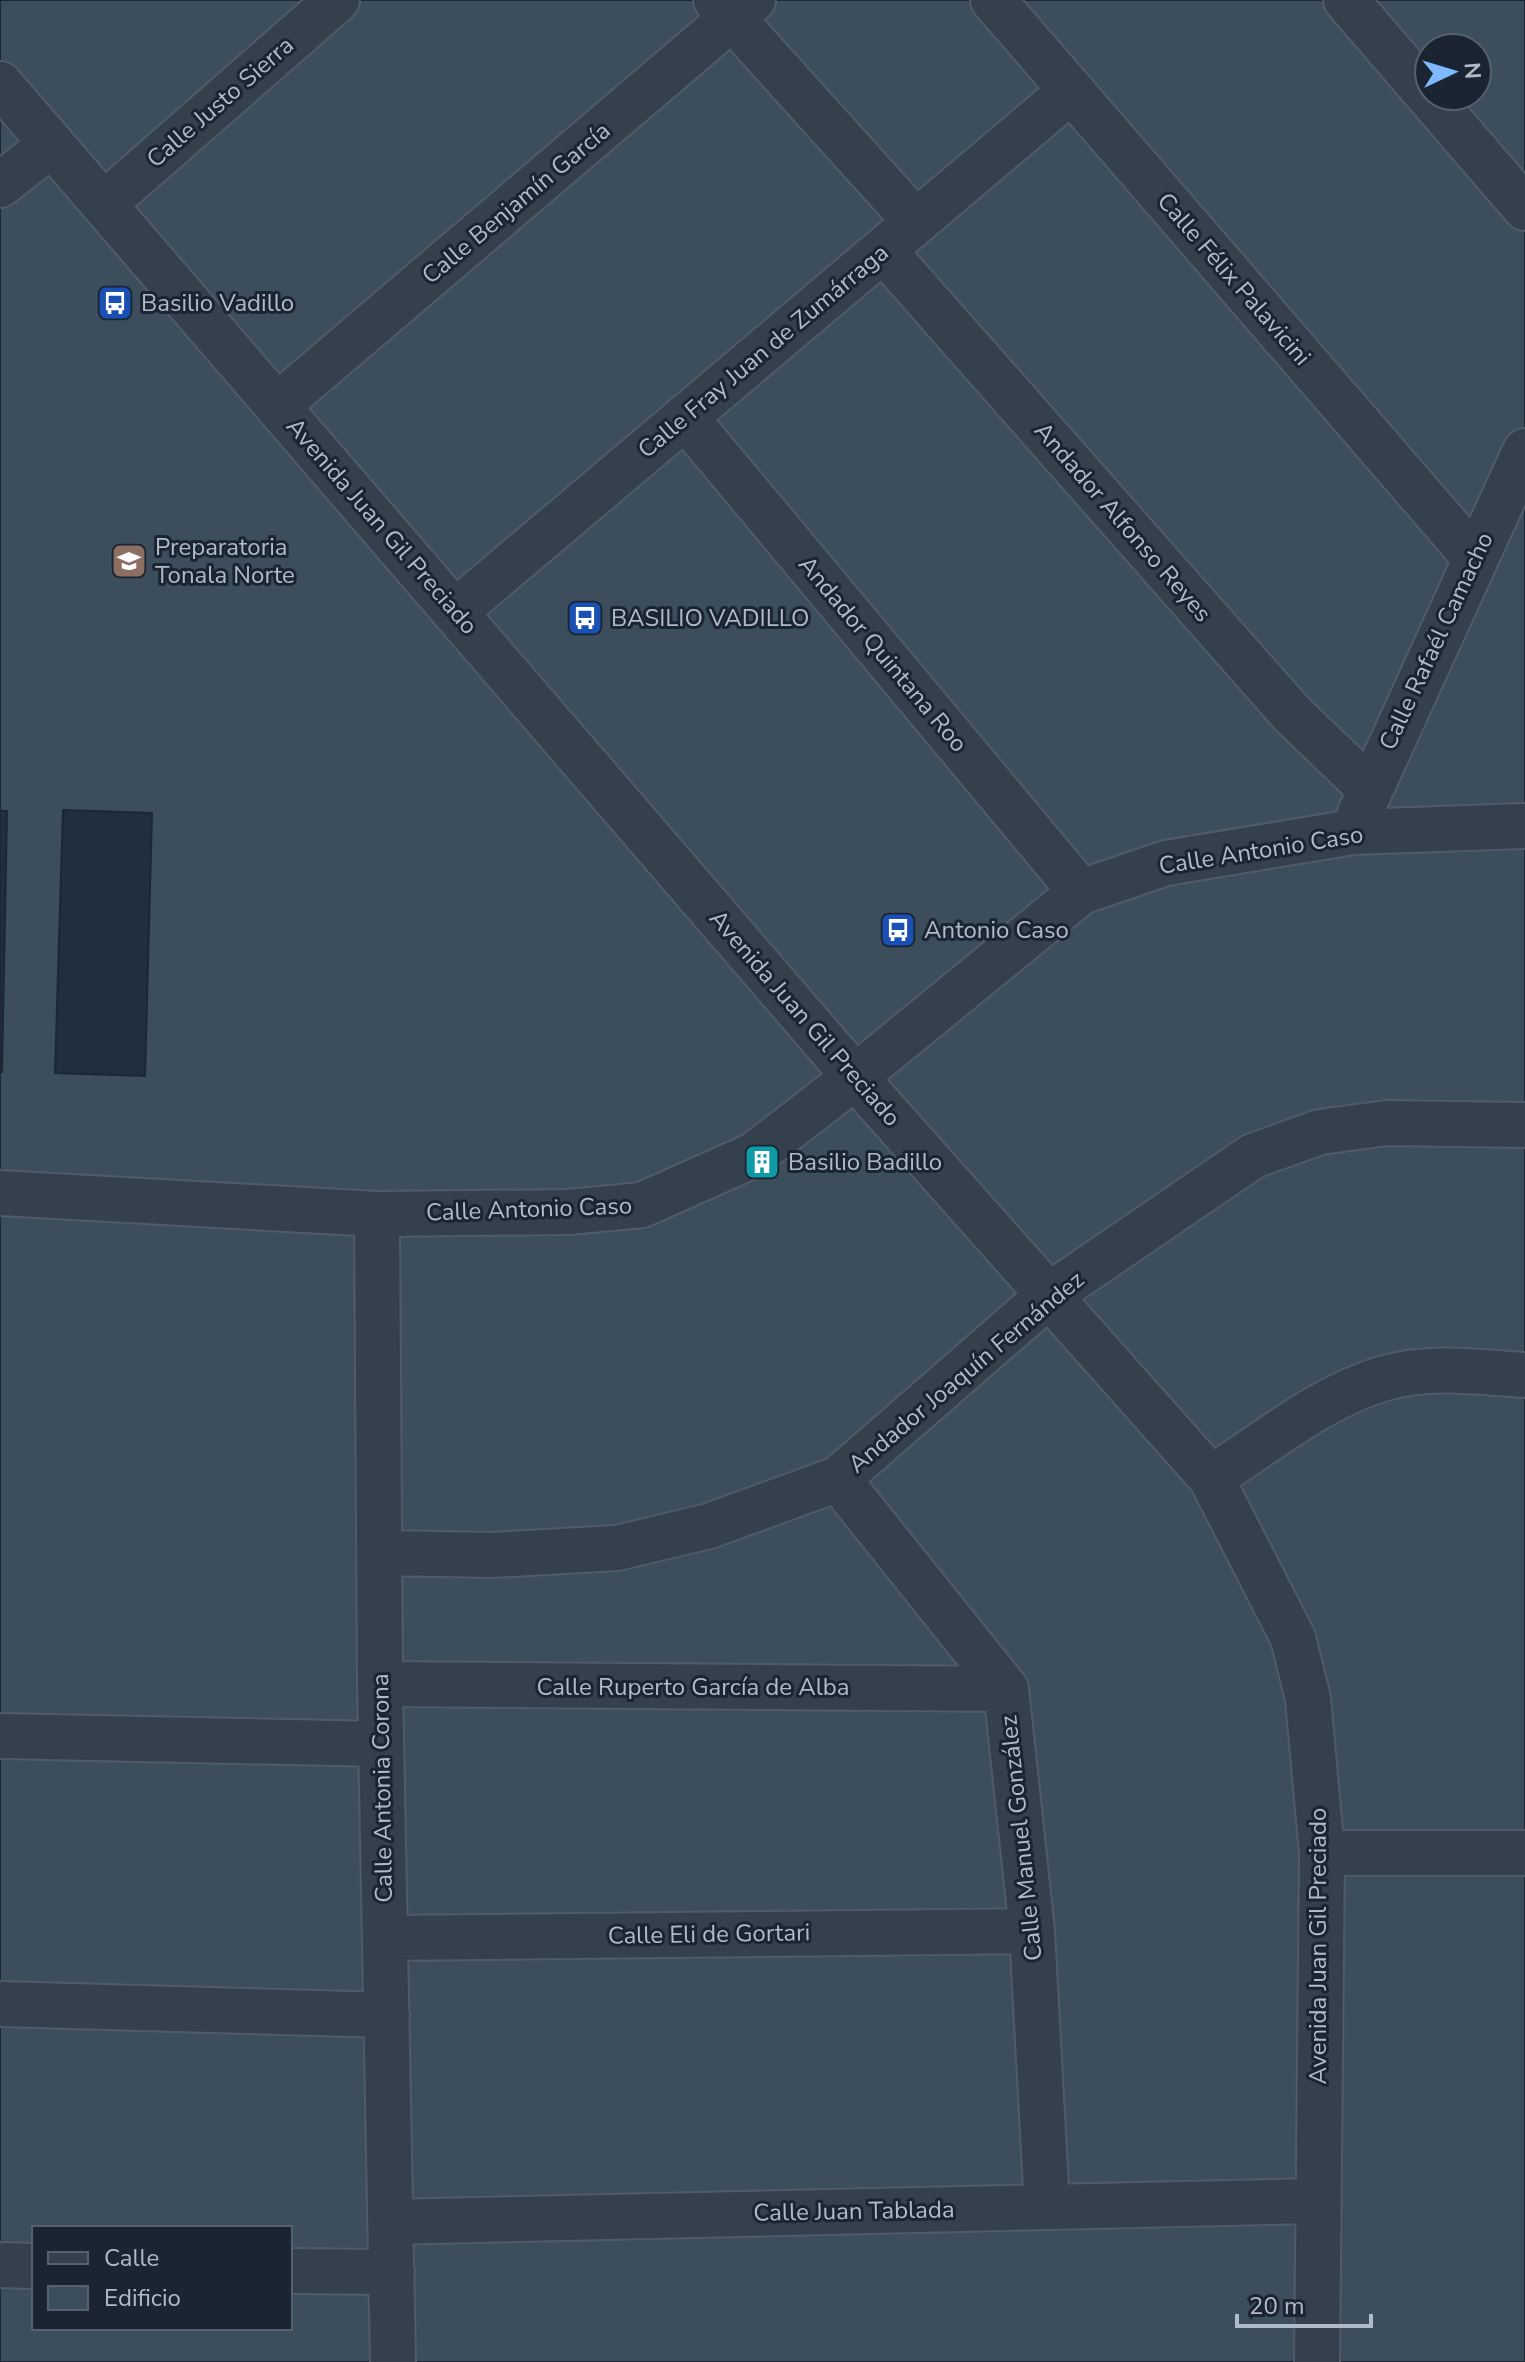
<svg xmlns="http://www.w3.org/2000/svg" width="1525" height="2362" viewBox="0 0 1525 2362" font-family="'Nunito Sans',sans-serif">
  <rect width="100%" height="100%" fill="#212e3d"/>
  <path fill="#3c4d5c" stroke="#1c2733" stroke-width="2" fill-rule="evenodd" d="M0,0H1525V2362H0ZM1429,48H1477V96H1429ZM34,2228H290V2328H34Z
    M63,810L152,813L145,1076L55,1073Z
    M0,811H7L2,1072H0Z"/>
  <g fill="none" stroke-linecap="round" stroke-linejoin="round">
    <defs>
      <path id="minor" d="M716,0L916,222
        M993,0L1475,558
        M1346,0L1525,208
        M0,84L855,1077L1211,1478L1293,1638L1308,1699L1322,1853L1317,2362
        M0,185L52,144
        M104,204L337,0
        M883,250L1292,714L1369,788
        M278,405L753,0
        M685,417L1081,892
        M456,611L1071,91
        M1360,813L1525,451
        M0,1193L377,1214L568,1212L642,1205L754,1155L855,1077L1081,892L1166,863L1353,832L1525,826
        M377,1214L380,1684L393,2362
        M1211,1478C1266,1443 1322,1396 1385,1378C1430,1365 1479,1372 1525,1375
        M838,1479L1006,1689L1032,1931L1047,2207
        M380,1553L493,1555L617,1548L709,1526L838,1479L1048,1296L1253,1156L1320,1132L1387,1123L1525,1125
        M380,1684L1006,1689
        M0,1736L381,1744
        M1322,1853H1525
        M385,1938L1032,1931
        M0,2004L387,2015
        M390,2222L1317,2201
        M0,2265L34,2266
        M290,2271L392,2272"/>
    </defs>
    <use href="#minor" stroke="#505b67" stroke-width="48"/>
    <use href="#minor" stroke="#35404d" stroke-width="44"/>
  </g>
  <defs>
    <symbol id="bus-square" viewBox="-11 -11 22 22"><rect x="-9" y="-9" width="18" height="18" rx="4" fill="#1a4fb4" stroke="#1a2531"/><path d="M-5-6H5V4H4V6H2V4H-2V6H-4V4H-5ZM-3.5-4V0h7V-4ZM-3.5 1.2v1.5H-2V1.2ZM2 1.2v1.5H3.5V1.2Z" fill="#fff"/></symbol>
    <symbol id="university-square" viewBox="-11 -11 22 22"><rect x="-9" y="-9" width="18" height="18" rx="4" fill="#8d6e63" stroke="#1a2531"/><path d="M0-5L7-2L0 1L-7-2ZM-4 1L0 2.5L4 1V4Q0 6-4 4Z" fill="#fff"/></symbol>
    <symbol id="building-square" viewBox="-11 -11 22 22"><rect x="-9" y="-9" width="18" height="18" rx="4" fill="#0f9aa8" stroke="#1a2531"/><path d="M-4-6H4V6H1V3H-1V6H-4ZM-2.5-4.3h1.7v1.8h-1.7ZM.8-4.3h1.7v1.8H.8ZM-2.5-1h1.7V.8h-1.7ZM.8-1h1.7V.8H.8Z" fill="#fff"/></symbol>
  </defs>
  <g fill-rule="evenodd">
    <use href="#bus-square" x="95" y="283" width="40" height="40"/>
    <use href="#university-square" x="109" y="541" width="40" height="40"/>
    <use href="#bus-square" x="565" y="598" width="40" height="40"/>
    <use href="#bus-square" x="878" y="910" width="40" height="40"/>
    <use href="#building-square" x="742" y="1142" width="40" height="40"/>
  </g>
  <g text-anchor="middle" stroke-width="6" stroke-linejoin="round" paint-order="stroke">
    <g font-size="24" fill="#b0bbc8" stroke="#1a2531">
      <text transform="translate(220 102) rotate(-41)" y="8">Calle Justo Sierra</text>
      <text transform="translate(516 203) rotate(-40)" y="8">Calle Benjamín García</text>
      <text transform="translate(1234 279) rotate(49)" y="8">Calle Félix Palavicini</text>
      <text transform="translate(763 351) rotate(-40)" y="8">Calle Fray Juan de Zumárraga</text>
      <text transform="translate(1123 522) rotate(49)" y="8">Andador Alfonso Reyes</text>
      <text transform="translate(382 526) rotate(49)" y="8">Avenida Juan Gil Preciado</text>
      <text transform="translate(1436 641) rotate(-65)" y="8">Calle Rafaél Camacho</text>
      <text transform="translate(883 654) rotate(50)" y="8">Andador Quintana Roo</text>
      <text transform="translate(1261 850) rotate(-9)" y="8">Calle Antonio Caso</text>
      <text transform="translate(805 1018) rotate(49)" y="8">Avenida Juan Gil Preciado</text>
      <text transform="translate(529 1209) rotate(-2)" y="8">Calle Antonio Caso</text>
      <text transform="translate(966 1372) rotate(-40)" y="8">Andador Joaquín Fernández</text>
      <text x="693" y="1695">Calle Ruperto García de Alba</text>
      <text transform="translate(382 1788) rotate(-91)" y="8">Calle Antonia Corona</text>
      <text transform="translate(1021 1838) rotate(-96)" y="8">Calle Manuel González</text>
      <text transform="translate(709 1934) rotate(-1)" y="8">Calle Eli de Gortari</text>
      <text transform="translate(1318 1946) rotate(-90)" y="8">Avenida Juan Gil Preciado</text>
      <text transform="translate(854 2211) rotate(-1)" y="8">Calle Juan Tablada</text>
    </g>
    <g font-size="24" fill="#b0bbc8" stroke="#1a2531" text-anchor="start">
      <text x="141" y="311">Basilio Vadillo</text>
      <text x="155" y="555">Preparatoria<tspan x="155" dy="28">Tonala Norte</tspan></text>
      <text x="611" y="626">BASILIO VADILLO</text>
      <text x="924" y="938">Antonio Caso</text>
      <text x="788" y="1170">Basilio Badillo</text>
    </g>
  </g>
  <rect x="32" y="2226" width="260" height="104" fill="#1a2531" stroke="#56616d" stroke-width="2"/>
  <rect x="48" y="2252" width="40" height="12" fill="#35404d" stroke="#56616d" stroke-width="2"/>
  <text x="104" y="2266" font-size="24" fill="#b0bbc8">Calle</text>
  <rect x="48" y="2286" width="40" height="24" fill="#3c4d5c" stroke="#56616d" stroke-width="2"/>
  <text x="104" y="2306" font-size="24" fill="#b0bbc8">Edificio</text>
  <g transform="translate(1453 72) rotate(86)"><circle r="38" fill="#1a2531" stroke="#56616d" stroke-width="2"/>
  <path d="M0-6L14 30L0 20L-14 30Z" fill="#7eb8ff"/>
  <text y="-12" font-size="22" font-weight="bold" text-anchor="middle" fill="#b0bbc8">N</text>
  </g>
  <path d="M1237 2314v12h134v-12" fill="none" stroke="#b0bbc8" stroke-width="4"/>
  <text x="1249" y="2314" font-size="24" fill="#b0bbc8" stroke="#1a2531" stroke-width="6" paint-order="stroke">20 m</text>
</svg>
